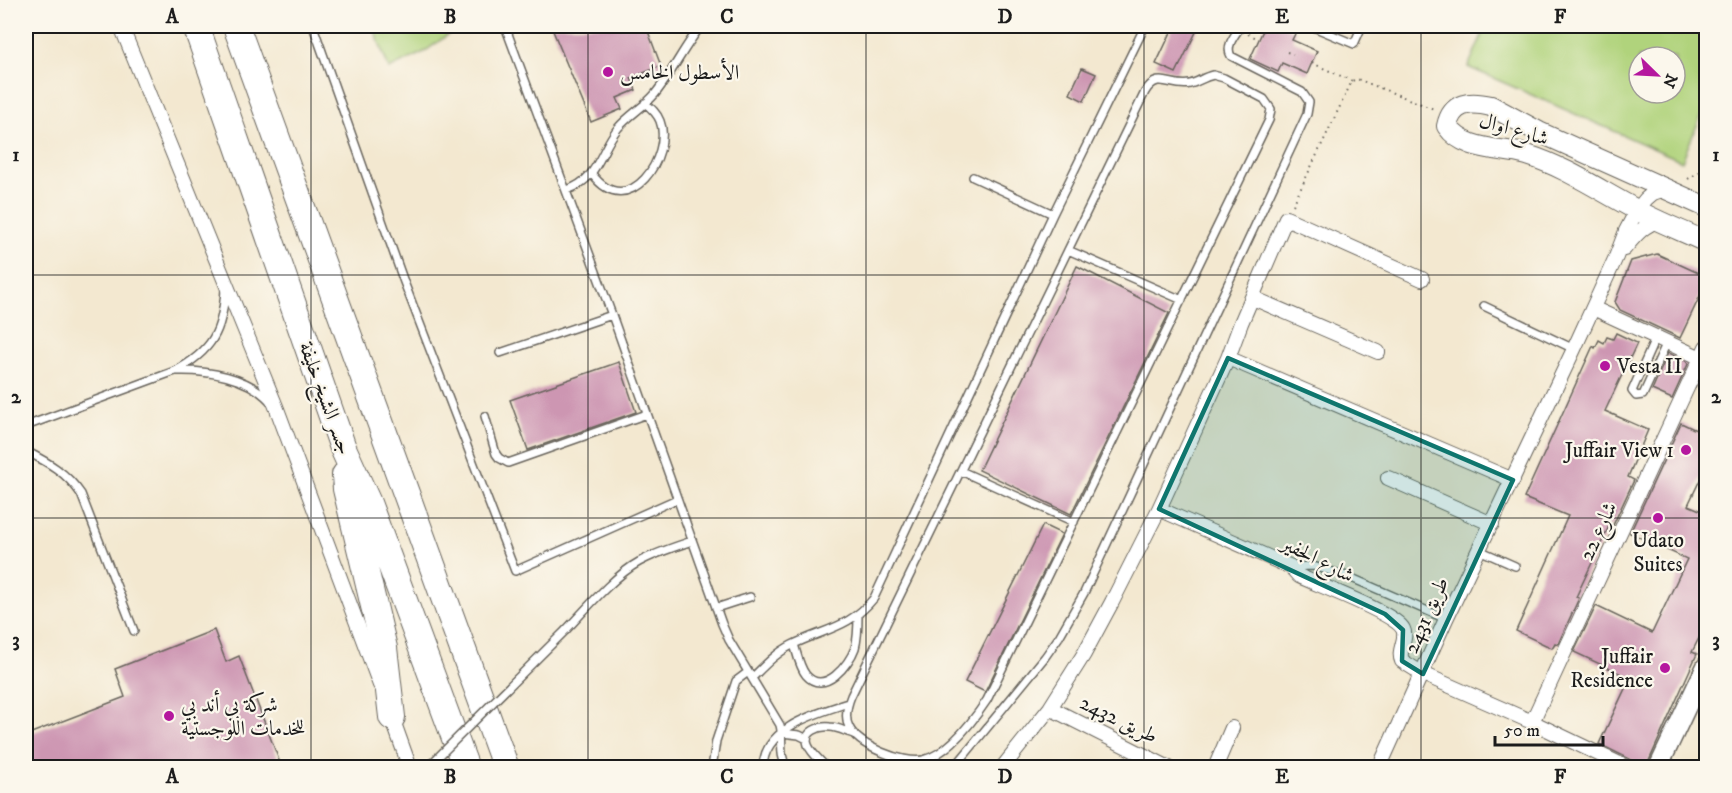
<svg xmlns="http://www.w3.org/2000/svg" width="1732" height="793" viewBox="0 0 1732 793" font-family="'IM FELL DW Pica',Amiri,serif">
  <rect width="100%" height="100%" fill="#fbf7ec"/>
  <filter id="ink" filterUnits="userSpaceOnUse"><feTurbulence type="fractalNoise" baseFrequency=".0167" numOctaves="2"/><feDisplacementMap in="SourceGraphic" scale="12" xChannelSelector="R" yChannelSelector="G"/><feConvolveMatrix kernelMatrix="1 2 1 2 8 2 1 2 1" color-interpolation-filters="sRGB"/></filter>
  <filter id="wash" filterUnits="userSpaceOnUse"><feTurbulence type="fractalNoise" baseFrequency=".008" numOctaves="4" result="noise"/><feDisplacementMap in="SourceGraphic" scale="24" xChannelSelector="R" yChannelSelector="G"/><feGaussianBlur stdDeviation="1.35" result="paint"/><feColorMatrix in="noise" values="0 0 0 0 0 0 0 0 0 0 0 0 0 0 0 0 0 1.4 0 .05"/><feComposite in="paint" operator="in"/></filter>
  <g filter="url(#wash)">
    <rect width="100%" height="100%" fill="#f3e8d0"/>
    <path fill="#b0d37c" stroke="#66784c" stroke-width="1.5" fill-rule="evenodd" d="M373,26H460L424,52L389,69Z
      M1486,26H1706V104L1682,161L1468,67ZM1639,57H1675V93H1639Z"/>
    <g id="blocks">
      <path fill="#cd96b2" d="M551,26H646L661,66L631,78L636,90L617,98L622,109L591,122Z
        M1174,26H1199L1176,73L1156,64Z
        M1265,26H1282L1296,32L1292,40L1317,51L1307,74L1282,63L1278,72L1250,59Z
        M1082,68L1096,74L1084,101L1070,94Z
        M1657,254L1707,277V281L1680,338L1620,310L1615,302L1631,261Z
        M1077,266L1169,313L1071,514L979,470Z
        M1616,333L1637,343L1605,411L1648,430L1628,477L1634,480L1613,525L1610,524L1605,535L1576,597L1579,598L1558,644L1555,643L1552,648L1516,631L1568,516L1524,498L1593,346L1595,348L1599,340L1604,343L1607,337L1613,339Z
        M1668,353L1686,361L1688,364L1672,399L1652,390Z
        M619,362L636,412L528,450L510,400Z
        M1681,423L1707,435V465L1688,505L1707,513V622L1692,652L1697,654L1648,763L1637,766L1632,760L1599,744L1630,678L1574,652L1596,606L1652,633L1687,559L1630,533Z
        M1043,525L1062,534L985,692L965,682Z
        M214,630L226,662L239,656L282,768H34L26,746V735L125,697L115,669Z"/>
    </g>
  </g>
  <g filter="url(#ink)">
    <use href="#blocks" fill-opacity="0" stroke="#67635b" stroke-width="1.5"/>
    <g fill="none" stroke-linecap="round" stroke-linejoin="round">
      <defs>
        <path id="service" d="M313,26L404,282L515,571L677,499
          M505,26L612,315L722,624L729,640L780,725C784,740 778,754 787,768
          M1311,26L1354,44L1362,26
          M1213,75L1224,78L1264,99L1271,109L1269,120L987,700C973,721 948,754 923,760C903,764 858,746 849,727C844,717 847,706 851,696L1145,92C1158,70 1171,88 1190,84C1198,82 1204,77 1213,75Z
          M592,174C629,224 673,154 660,121C657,113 651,108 645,103
          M973,177L1053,214
          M567,190C599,179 599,152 618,128C629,115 644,107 655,94C672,73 684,47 701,26
          M1068,250L1182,300
          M1484,306L1574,349
          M1656,337L1632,391L1636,396L1643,395L1667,342
          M500,353L612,315
          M177,371C207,370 249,377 270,401
          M485,416L496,454L499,458L508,463L647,414
          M26,426L175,371C212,351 223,331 225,289
          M26,451C49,463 66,472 81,494L134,631
          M961,471L1074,522
          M1479,550L1515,566
          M1291,567L1313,566L1347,576L1446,619
          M716,608L750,597
          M566,630C585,610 615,575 639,562C655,553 674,547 692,541
          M794,644C797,654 800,668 806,675C824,696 849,665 855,648C858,638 858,626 858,615
          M752,678C764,666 776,653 792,645C824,629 850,628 874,598L1053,214L1145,26
          M782,733L799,735L807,739
          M712,768L716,741L736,681L748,672
          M763,768C763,727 818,713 848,703
          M827,768C821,761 811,753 808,745C803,731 820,726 830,727C838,727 846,732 854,734
          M954,768L1045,657L1059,637L1084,593L1307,114L1309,102L1302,92L1231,56C1225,46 1235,35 1241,26"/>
        <path id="minor" d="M121,26L277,409L380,685
          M1624,249C1635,236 1643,225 1660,220
          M1253,298L1378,352
          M1593,308L1701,358
          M1228,358L1513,480
          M1388,478L1492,524
          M1159,509L1291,567L1299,576C1318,585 1395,613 1403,629C1408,639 1397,650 1402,661L1423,674L1532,722L1628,768
          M1050,708L1169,768
          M390,712L410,768
          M1532,722L1706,347
          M1002,768L1050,708L1084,654L1112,602L1159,509L1228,358L1241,323L1286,218L1422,279
          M1215,768L1232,728
          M1379,768L1446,619L1574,349L1616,257L1626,231L1637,210L1646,199L1653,193L1662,190H1669"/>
        <path id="tertiary" d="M1658,768L1706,666"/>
        <path id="secondary" d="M1706,207L1539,132L1491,106C1470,101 1452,102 1447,126C1465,152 1500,147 1527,155C1566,167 1599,190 1635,209C1658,222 1683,231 1706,242"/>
        <path id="motorway" d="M196,26L343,448L368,503L466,768
          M236,26L506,768
          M345,475L346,489L384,648L392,717"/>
      </defs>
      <use href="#service" stroke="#67635b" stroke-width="10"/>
      <use href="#minor" stroke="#67635b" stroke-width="16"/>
      <use href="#tertiary" stroke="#67635b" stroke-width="21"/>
      <use href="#secondary" stroke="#67635b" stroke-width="22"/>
      <use href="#motorway" stroke="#67635b" stroke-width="28"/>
      <path stroke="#67635b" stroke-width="2" stroke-dasharray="1.5 4.5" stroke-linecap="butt" d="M1248,34L1259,39
        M1287,52L1293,54
        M1312,63L1352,81
        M1688,179L1706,168
        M1293,205L1352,81L1357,79L1434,109"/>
      <use href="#service" stroke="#fff" stroke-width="7"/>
      <use href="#minor" stroke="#fff" stroke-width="14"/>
      <use href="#tertiary" stroke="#fff" stroke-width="18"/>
      <use href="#secondary" stroke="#fff" stroke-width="20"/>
      <use href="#motorway" stroke="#fff" stroke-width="26"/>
      <defs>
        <path id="service-bridge" d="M427,768L566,630"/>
      </defs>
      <use href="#service-bridge" stroke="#67635b" stroke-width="10" stroke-linecap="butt"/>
      <use href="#service-bridge" stroke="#fff" stroke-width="7"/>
    </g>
  </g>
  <path fill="#0f766e" fill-opacity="0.2" stroke="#0f766e" stroke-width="4.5" stroke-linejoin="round" d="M1228,358L1513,480L1423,674L1402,661L1403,630L1385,614L1159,509Z"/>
  <path fill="none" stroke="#1c1c1c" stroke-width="1.5" stroke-opacity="0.55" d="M311,26V768M588,26V768M866,26V768M1144,26V768M1421,26V768M26,275H1706M26,518H1706"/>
  <g fill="#b5179e" stroke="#fbf7ec" stroke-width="2">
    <circle cx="608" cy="72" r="6"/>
    <circle cx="1605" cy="366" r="6"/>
    <circle cx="1686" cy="450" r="6"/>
    <circle cx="1658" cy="518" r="6"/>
    <circle cx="1665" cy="668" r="6"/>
    <circle cx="169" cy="716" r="6"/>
  </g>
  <g text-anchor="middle" stroke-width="4.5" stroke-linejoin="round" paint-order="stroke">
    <g font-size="21" fill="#1c1c1c" stroke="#fbf7ec" text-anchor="start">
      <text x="620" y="79">الأسطول الخامس</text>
      <text x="1617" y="373">Vesta II</text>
      <text x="1674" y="457" text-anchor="end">Juffair View 1</text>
      <text x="1658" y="547" text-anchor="middle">Udato<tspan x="1658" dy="24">Suites</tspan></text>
      <text x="1653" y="663" text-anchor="end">Juffair<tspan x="1653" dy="24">Residence</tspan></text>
      <text x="181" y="711">شركة بي أند بي<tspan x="181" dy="24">للخدمات اللوجستية</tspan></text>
    </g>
    <g font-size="21" fill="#1c1c1c" stroke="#fbf7ec">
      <text transform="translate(1514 129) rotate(16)" y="7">شارع اوال</text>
      <text transform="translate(326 398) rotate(70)" y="7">جسر الشيخ خليفة</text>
      <text transform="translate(1598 531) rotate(-65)" y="7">شارع 22</text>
      <text transform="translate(1318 559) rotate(27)" y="7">شارع الجفير</text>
      <text transform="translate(1426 615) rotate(-66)" y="7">طريق 2431</text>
      <text transform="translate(1119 719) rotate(26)" y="7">طريق 2432</text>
    </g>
  </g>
  <rect width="1732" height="793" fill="none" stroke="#fbf7ec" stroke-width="66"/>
  <g transform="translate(1657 75) rotate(114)"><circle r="28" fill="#fbf7ec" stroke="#a29f99" stroke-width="1.5"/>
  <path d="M0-4.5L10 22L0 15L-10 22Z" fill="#b5179e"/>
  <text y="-9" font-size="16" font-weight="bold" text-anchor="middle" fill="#1c1c1c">N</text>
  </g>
  <path d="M1495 736v9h108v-9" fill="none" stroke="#1c1c1c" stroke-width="3"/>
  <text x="1504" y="736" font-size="18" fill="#1c1c1c" stroke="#fbf7ec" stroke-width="4.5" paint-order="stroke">50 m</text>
  <rect x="33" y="33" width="1666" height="727" fill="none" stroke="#1c1c1c" stroke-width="2"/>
  <g font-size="20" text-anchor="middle" font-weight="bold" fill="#1c1c1c">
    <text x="172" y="23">A</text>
    <text x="450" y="23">B</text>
    <text x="727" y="23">C</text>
    <text x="1005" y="23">D</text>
    <text x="1282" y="23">E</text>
    <text x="1560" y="23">F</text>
    <text x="16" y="161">1</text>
    <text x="1716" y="161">1</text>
    <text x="16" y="403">2</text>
    <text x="1716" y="403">2</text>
    <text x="16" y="646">3</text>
    <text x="1716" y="646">3</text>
    <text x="172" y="783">A</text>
    <text x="450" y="783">B</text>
    <text x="727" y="783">C</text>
    <text x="1005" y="783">D</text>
    <text x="1282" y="783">E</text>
    <text x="1560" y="783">F</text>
  </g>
</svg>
